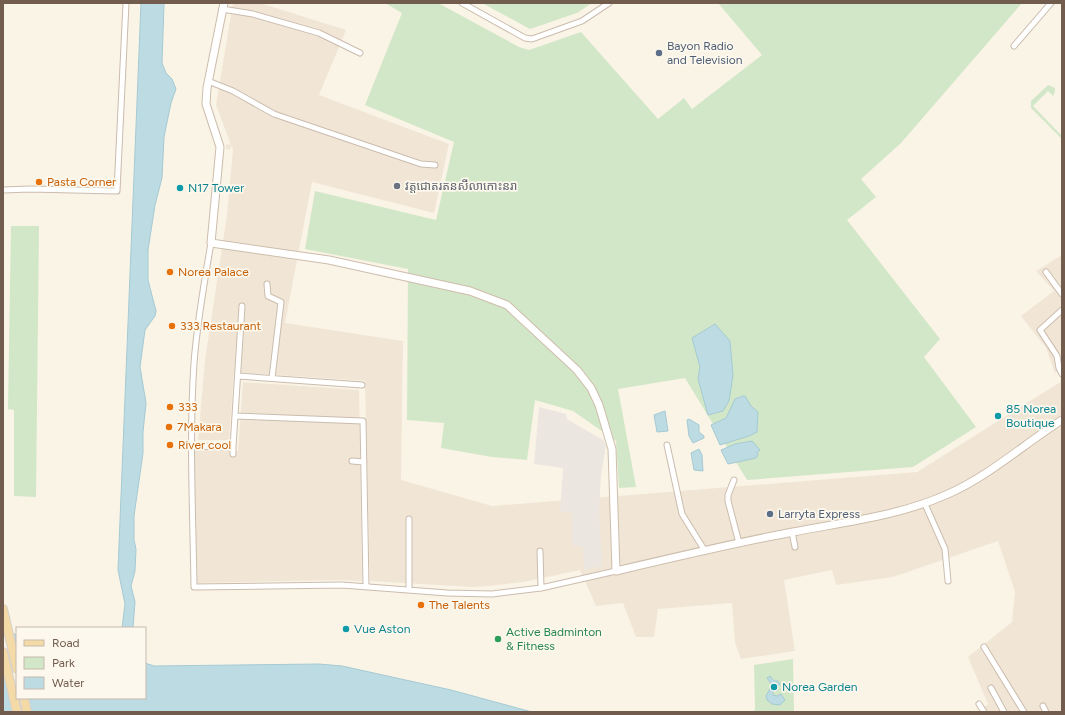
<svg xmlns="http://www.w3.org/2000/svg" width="1065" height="715" viewBox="0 0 1065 715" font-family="Figtree,'Noto Sans Khmer',sans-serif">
  <rect width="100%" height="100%" fill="#faf4e7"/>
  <path fill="#f1e6d6" d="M233,3H260L346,30L319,95L449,144L434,213L312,182L285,323L403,341L401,480L492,506L917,472L1062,381V712H977L988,704L968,657L1012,622L1015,592L998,541L893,577L836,585L832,570L784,580L795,651L741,659L735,643L732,603L658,609L654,637H636L623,603L596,606L580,570L524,582L489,586L471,587L370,581L365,381L234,372L229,440H198L205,360L227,215L233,149L231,146L230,150L226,149V144L231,145L216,105Z
    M1062,255V369L1055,373L1046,348L1021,316L1054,291L1036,271Z
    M243,382L359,390L362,581L338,580L197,583L194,448L238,451Z"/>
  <path fill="#ebe6e0" d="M539,407L566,414L567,419L603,440L606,446L601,475L599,509L602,566L584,570L583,547L572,545V513L560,512L563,468L534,464Z"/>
  <path fill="#d2e7c7" d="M385,3H438L519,47L529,50L581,32L658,119L684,98L692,109L762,55L718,3H1022L901,143L861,179L876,197L847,220L940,339L924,357L976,427L913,467L747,480L685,378L618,389L636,487L619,488L616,441L573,411L535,400L527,460L492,457L441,448L444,423L407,420L408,269L305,249L315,191L436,220L454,142L365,105L402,13Z
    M482,3H592L577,13L530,29Z
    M1048,85L1055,88V91L1053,96L1048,91L1033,106L1062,136V139L1031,108V101Z
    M11,226H39L36,497L14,496V410L8,409Z
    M793,659L794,712H753L755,709L754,665Z"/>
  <path fill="#bddbe2" stroke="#a5cad3" d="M141,3H164L162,63L166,73L172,79L176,89L171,103L164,137L162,178L155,205L148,250V280L156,311L155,316L145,330L140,367L146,403L143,432V453L134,516V540L136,549L135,571L131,586L135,602L133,628H122L125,604L118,570Z
    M715,324L730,341L733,375L729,401L723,411L708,415L698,379L700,367L692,338Z
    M743,396H745L751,406L758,412L757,432L749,436L720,445L711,425L726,418L735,399Z
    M665,411L668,431L657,432L654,415Z
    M689,419L699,425V432L704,436V438L693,443L689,436L687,420Z
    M752,441L760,450L757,452L758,455L756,458L728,464L721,450L735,444Z
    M699,449L702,455L703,471L694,470L691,453Z
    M17,634V698H145V663L154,666L319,664L342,666L451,690L532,712H3V636Z
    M770,676L774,681H778L780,684L773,692V695L777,696L781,694L785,700L780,705L772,704L767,700L766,696L772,685L767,678Z"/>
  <path fill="#faf4e7" d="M13,633L17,652V698H28L31,712H14L3,666V634Z"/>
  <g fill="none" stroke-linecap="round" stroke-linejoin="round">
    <defs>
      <path id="street" d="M462,3L525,38L532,39L582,21L609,3
        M222,9L253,14L319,33L360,53
        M1014,46L1051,3
        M208,81L233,91L274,114L421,164L435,165
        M3,190L30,189L117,191L126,3
        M211,243C204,283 197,323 194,363C189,438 193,513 194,587L342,585L447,593L492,594L541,588L616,571
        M1046,272L1062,294
        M267,284L268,296L281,302L272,378
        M1062,310L1040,330L1057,356L1059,368L1062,374
        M238,376L362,385
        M235,416L363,421L366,586
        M667,445L682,514L705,551
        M192,446L233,447V454
        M233,447L242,306
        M352,461L364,462
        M734,480L728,495V501L739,543
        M925,504L945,549L948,581
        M792,532L795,547
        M540,551L541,588
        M409,589V519
        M984,647L1024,712
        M991,688L1004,712
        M979,704L984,712
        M1043,706L1046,712"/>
      <path id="secondary" d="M224,3L207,88L206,104L220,147L211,243L329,260L470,291L507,305L577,370L591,388L599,405L612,449L616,571C675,557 734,543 793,532C845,522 899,516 948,494C989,476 1024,444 1062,420"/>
      <path id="primary" d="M3,609L17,669
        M3,652L17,712
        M24,698L27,712"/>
    </defs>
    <use href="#street" stroke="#cbbcae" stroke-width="7"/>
    <use href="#secondary" stroke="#cebdac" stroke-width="9"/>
    <use href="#primary" stroke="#d8d1cd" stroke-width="10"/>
    <use href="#street" stroke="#fff" stroke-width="5"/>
    <use href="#secondary" stroke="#fff" stroke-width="7"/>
    <use href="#primary" stroke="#f3daa6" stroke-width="8"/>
  </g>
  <g fill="#5c6f8a" stroke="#fdf8ed" stroke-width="1.5">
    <circle cx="659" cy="53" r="4"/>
    <circle cx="770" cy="514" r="4"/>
  </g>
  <g fill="#e8710a" stroke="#fdf8ed" stroke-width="1.5">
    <circle cx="39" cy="182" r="4"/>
    <circle cx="170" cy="272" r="4"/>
    <circle cx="172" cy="326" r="4"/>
    <circle cx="170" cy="407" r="4"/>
    <circle cx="169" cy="427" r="4"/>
    <circle cx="170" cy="445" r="4"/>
    <circle cx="421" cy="605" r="4"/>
  </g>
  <circle fill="#6b7280" stroke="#fdf8ed" stroke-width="1.5" cx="397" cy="186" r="4"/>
  <g fill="#0f9aa8" stroke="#fdf8ed" stroke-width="1.5">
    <circle cx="180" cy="188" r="4"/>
    <circle cx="998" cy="416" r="4"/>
    <circle cx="346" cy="629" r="4"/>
    <circle cx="774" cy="687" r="4"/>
  </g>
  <circle fill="#2e9e5b" stroke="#fdf8ed" stroke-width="1.5" cx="498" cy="639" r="4"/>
  <g text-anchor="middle" stroke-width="3.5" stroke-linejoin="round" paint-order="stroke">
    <g font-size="12" fill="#4e5e75" stroke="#fdf8ed" text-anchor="start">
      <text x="667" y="50">Bayon Radio<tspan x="667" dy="14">and Television</tspan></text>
      <text x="778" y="518">Larryta Express</text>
    </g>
    <g font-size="12" fill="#c56008" stroke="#fdf8ed" text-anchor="start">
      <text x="47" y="186">Pasta Corner</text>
      <text x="178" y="276">Norea Palace</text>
      <text x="180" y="330">333 Restaurant</text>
      <text x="178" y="411">333</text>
      <text x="177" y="431">7Makara</text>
      <text x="178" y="449">River cool</text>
      <text x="429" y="609">The Talents</text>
    </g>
    <g font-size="12" fill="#5b616d" stroke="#fdf8ed" text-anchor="start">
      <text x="405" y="190">វត្តជោតរតនសីលាកោះនរា</text>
    </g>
    <g font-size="12" fill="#0d838f" stroke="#fdf8ed" text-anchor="start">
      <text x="188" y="192">N17 Tower</text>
      <text x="1006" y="413">85 Norea<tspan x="1006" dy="14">Boutique</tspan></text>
      <text x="354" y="633">Vue Aston</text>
      <text x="782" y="691">Norea Garden</text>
    </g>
    <g font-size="12" fill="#27864d" stroke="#fdf8ed" text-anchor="start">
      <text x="506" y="636">Active Badminton<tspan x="506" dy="14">&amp; Fitness</tspan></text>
    </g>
  </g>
  <rect width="1065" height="715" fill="none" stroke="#725c4e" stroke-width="8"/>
  <rect x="16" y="627" width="130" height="72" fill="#fdf8ed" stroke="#c5baad"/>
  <rect x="24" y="640" width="20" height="6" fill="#f3daa6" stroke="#c5baad"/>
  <text x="52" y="647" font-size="12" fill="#725c4e">Road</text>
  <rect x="24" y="657" width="20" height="12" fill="#d2e7c7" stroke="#c5baad"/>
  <text x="52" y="667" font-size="12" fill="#725c4e">Park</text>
  <rect x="24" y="677" width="20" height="12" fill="#bddbe2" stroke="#c5baad"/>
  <text x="52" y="687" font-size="12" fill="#725c4e">Water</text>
</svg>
